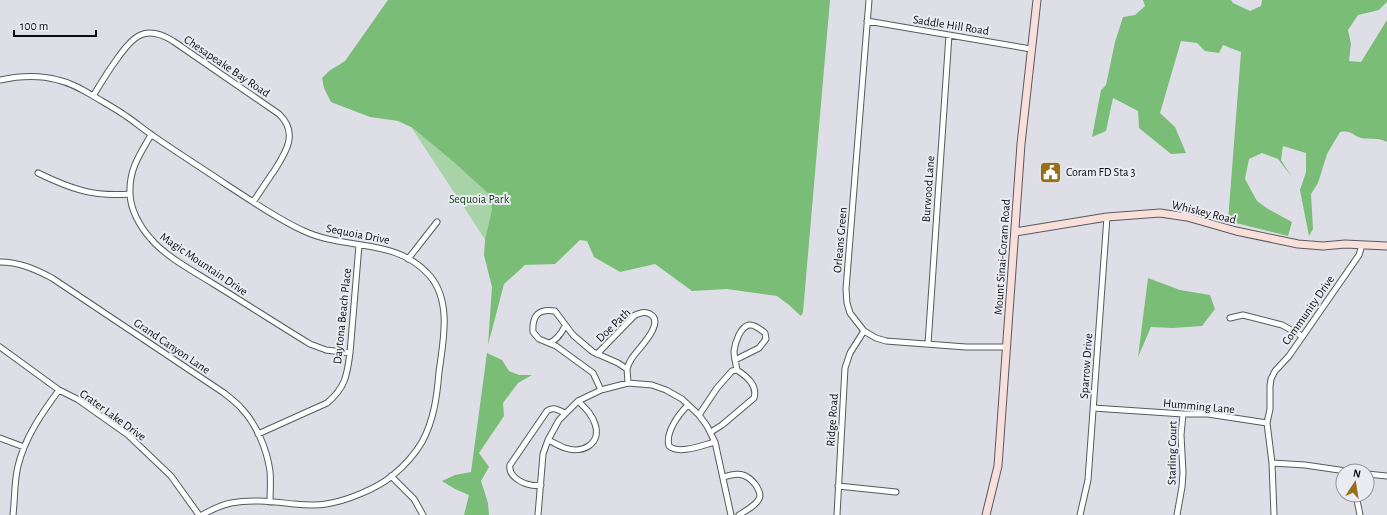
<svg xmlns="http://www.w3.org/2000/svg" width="1387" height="515" viewBox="0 0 1387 515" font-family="'Alegreya Sans',sans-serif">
  <rect width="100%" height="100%" fill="#dedfe6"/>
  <path fill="#a8d3a6" d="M400,110L498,193L488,244Z"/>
  <path fill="#79bd77" d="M388,0H830L803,312L801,316L789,305L777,296L727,289L692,291L655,264L620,272L594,257L587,241L580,240L555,264L525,265L504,284L488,345L492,287L484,255L485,240L492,210L491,196L455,163L413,128L398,121L370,117L331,102L324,88L322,78L329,71L345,61Z
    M1143,0H1231L1233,3L1250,11L1261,6L1262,0H1387V2L1379,10L1358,15L1348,30L1351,44L1349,61L1361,62L1387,20V142C1377,137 1371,140 1361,138C1351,135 1353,130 1340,132L1327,154L1318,183L1311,194L1313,229L1309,236L1300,190L1306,172V153L1283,146L1281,160L1292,177L1278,159L1262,153L1249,159L1245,179L1257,201L1268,209L1292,222L1288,236L1228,221L1241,52L1223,45L1219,53L1205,51L1197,43L1181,41L1160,113L1175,127L1186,153L1171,154L1139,128L1138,111L1113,98L1106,131L1092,137L1101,90L1106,85L1115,42L1123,17L1135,15L1145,6Z
    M1148,278L1180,290L1210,295L1215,309L1202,326L1172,328L1151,327L1138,357Z
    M487,353L502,360L509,371L519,375H532L518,383L503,403L504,416L479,453L489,467L481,481L488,503L489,515H464L469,495L455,489L442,481L455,475L471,472Z"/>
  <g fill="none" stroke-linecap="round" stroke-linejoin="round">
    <defs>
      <path id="street" d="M869,0L846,289L847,303L850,313L864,331L876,338L886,341L966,347H1007
        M867,21L1031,49
        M0,80C19,76 40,75 58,80C72,83 83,90 95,97C105,103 116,109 126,116C135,122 143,129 152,135C176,152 202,168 227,185C252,201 277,219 304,231C347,251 396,237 430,276C452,302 443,342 439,372C437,396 434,420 422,442C415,454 403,467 392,476C376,489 346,501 326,504C316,506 304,505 294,504C274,502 252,499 231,503C221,505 211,510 202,515
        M93,96C101,83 108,71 117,59C133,36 145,24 173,41L279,114C299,133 286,152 274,171C267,181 260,192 253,202
        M151,135C140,154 129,169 130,193C130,209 140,227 151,239C165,256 193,271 212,283C245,303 277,324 310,344L326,350L350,353
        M38,173C71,189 93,197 130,194
        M408,259L437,222
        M0,262C19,262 35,269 52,278L224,393C230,398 237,403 242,409C257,425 267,450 270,471C271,481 270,492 270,502
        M1230,318L1243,315L1282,325L1302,336
        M549,343C557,340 561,334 565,326
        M928,344L949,35
        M0,347L59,390L77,399L128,435L171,476L199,515
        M597,354L635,315C641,313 644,311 650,314C666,323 638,349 632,358C630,361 628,365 627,369
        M735,360L759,348L766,339L765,333C761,330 755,324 749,325C740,327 735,343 734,351C734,357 736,364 737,370
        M627,369L628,383
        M601,390L593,373L556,346L539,339L533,332C532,316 538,308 555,311L573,335L593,352L618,363L627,369
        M688,405C679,414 665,432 669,446C679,455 703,445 715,442
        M1093,408L1183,414H1208L1267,423
        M699,415L717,388L732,371L737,370C746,376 758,385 754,398L722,425L711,432
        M258,434L327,403C345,388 347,376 350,353L359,245
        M0,438L24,447
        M548,440C553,442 559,446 565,448C582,454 602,444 595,424C592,414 585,408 578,401
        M1272,463L1305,465L1346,471
        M1367,474L1387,476
        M391,476L414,499L423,515
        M724,477C737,472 746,473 755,484C757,487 760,491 760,496C759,504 745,511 739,515
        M541,485C538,485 534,486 531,485C521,483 508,476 510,465L547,411C553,406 558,410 565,413
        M838,486L896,492
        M1356,495L1360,515
        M13,515C15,499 14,482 18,466C25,437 42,413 59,390
        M538,515L543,454L548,440L559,420L578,401L601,390L628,383L652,385L666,390L682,399L699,415L707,426L715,442L731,515
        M837,515L845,368L850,353L864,331
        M1080,515L1088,480L1107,217
        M1177,515L1182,487L1183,473L1181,435L1183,414
        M1274,515L1272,463L1267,423L1270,409V386L1271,379L1275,371L1289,356L1359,255L1362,245"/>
      <path id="secondary" d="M1015,232L1107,217L1160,213L1187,217L1236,231L1298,244L1323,246L1345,244L1387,246
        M986,515L998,466L1021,144L1037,0"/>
    </defs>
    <use href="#street" stroke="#58595f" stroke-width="7"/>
    <use href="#secondary" stroke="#58595f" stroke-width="9"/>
    <use href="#street" stroke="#fff" stroke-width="5"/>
    <use href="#secondary" stroke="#f9dfd9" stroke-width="7"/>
  </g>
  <defs>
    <symbol id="civic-square" viewBox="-11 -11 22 22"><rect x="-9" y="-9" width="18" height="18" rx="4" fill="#976f1a" stroke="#ebecf3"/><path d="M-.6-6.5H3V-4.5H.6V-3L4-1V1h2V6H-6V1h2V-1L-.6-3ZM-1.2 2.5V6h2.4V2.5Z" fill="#fff"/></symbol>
  </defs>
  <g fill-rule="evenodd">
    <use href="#civic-square" x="1038" y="160" width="25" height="25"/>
  </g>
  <g text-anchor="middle" stroke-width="4" stroke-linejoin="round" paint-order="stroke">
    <g font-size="12" fill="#0c0d0f" stroke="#ebecf3">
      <text transform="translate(951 25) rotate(9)" y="4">Saddle Hill Road</text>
      <text transform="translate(227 66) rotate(34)" y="4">Chesapeake Bay Road</text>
      <text transform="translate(928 189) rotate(-86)" y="4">Burwood Lane</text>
      <text transform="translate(1204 212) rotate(14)" y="4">Whiskey Road</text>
      <text transform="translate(358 234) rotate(11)" y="4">Sequoia Drive</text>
      <text transform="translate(840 240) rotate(-85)" y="4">Orleans Green</text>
      <text transform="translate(1002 257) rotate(-86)" y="4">Mount Sinai-Coram Road</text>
      <text transform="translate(204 264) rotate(34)" y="4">Magic Mountain Drive</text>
      <text transform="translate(1308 310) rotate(-55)" y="4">Community Drive</text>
      <text transform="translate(342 316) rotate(-84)" y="4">Daytona Beach Place</text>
      <text transform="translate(613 325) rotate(-44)" y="4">Doe Path</text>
      <text transform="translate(172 346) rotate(34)" y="4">Grand Canyon Lane</text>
      <text transform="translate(1086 366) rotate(-86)" y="4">Sparrow Drive</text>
      <text transform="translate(1199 406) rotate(5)" y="4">Humming Lane</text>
      <text transform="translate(113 415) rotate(36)" y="4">Crater Lake Drive</text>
      <text transform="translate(832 420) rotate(-86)" y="4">Ridge Road</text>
      <text transform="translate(1172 453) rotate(-89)" y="4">Starling Court</text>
    </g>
    <g font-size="12" fill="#0c0d0f" stroke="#ebecf3" text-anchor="start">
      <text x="1066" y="176">Coram FD Sta 3</text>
    </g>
    <g font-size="12" fill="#184719" stroke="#ebecf3">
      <text x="479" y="203">Sequoia Park</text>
    </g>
  </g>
  <g transform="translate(1355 483) rotate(12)"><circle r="19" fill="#ebecf3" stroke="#929398"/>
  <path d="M0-3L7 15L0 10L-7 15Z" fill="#976f1a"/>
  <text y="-6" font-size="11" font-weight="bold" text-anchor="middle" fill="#0c0d0f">N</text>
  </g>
  <path d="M14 30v6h82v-6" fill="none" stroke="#0c0d0f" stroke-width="2"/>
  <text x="20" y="30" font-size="12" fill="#0c0d0f" stroke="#ebecf3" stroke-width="3" paint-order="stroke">100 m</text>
</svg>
